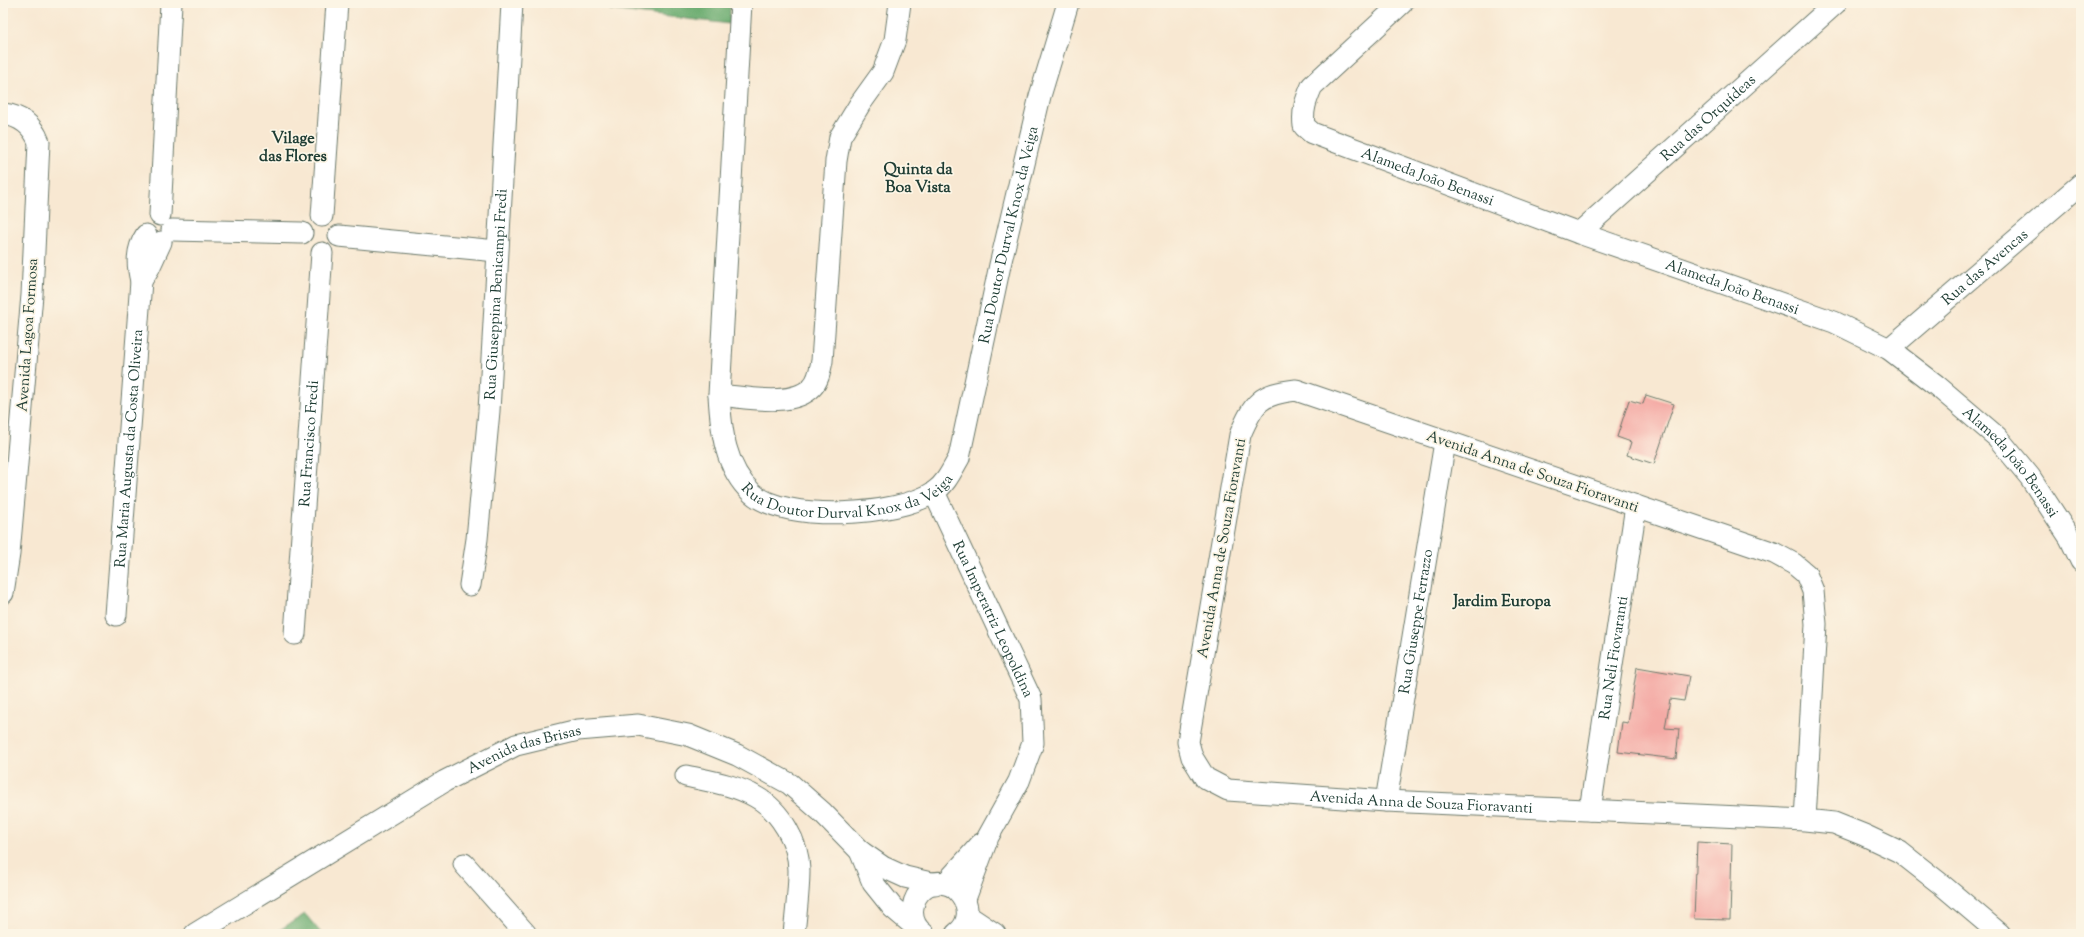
<svg xmlns="http://www.w3.org/2000/svg" width="2084" height="937" viewBox="0 0 2084 937" font-family="'Sorts Mill Goudy',serif">
  <rect width="100%" height="100%" fill="#fcf5e5"/>
  <filter id="ink" filterUnits="userSpaceOnUse"><feTurbulence type="fractalNoise" baseFrequency=".025" numOctaves="2"/><feDisplacementMap in="SourceGraphic" scale="8" xChannelSelector="R" yChannelSelector="G"/><feConvolveMatrix kernelMatrix="1 2 1 2 8 2 1 2 1" color-interpolation-filters="sRGB"/></filter>
  <filter id="wash" filterUnits="userSpaceOnUse"><feTurbulence type="fractalNoise" baseFrequency=".012" numOctaves="4" result="noise"/><feDisplacementMap in="SourceGraphic" scale="16" xChannelSelector="R" yChannelSelector="G"/><feGaussianBlur stdDeviation="0.9" result="paint"/><feColorMatrix in="noise" values="0 0 0 0 0 0 0 0 0 0 0 0 0 0 0 0 0 1.4 0 .05"/><feComposite in="paint" operator="in"/></filter>
  <g filter="url(#wash)">
    <rect width="100%" height="100%" fill="#f8e8d2"/>
    <path fill="#6aac70" stroke="#447452" d="M611,3H730V24L610,10Z
      M305,914L322,934H273Z"/>
    <g id="blocks">
      <path fill="#f4aaa5" d="M1646,395L1674,404L1654,464L1627,455L1631,442L1617,437L1629,400L1643,404Z
        M1637,667L1689,676L1684,701L1670,699L1665,728L1679,729L1676,759L1618,752L1622,722L1628,723Z
        M1697,842L1732,844L1730,920L1694,919Z"/>
    </g>
  </g>
  <g filter="url(#ink)">
    <use href="#blocks" fill-opacity="0" stroke="#6b796b" stroke-width="1"/>
    <g fill="none" stroke-linecap="round" stroke-linejoin="round">
      <defs>
        <g id="minor">
          <path id="s1" d="M741,3L719,395C721,430 725,468 752,493C785,523 898,516 934,492C946,484 952,470 959,458L1000,265L1040,96L1068,3"/>
          <path id="s2" d="M1402,3L1312,86C1306,100 1302,110 1304,126L1312,133L1579,233L1834,322L1889,349L1936,385L1997,437L2030,477L2070,538L2081,561"/>
          <path d="M3,114C21,116 33,126 39,142L32,295L9,554L3,593"/>
          <path d="M160,215L171,3"/>
          <path d="M322,216L337,3"/>
          <path d="M172,230L302,233"/>
          <path id="s3" d="M1579,233L1836,3"/>
          <path d="M339,236L497,251"/>
          <path d="M141,281L149,268L161,242"/>
          <path id="s4" d="M1889,349L2081,184"/>
          <path d="M719,395C745,397 793,408 812,387C819,380 820,370 822,361L836,161L840,137L860,104L883,72L895,40L900,3"/>
          <path id="s5" d="M934,492L1031,699L1033,743L1019,781L988,837L965,899"/>
          <path id="s6" d="M470,585L477,539L489,411L512,3"/>
          <path id="s7" d="M116,615L141,281C137,265 136,250 146,235"/>
          <path id="s8" d="M295,634L322,253"/>
          <path d="M686,776C709,781 736,785 756,797C780,810 799,843 799,870C799,891 796,913 794,934"/>
          <path id="s9" d="M1386,801L1445,442"/>
          <path id="s10" d="M1590,810L1636,506"/>
          <path id="s11" d="M1805,820L1816,624L1813,591L1806,574L1794,564L1774,553L1296,390C1260,394 1254,402 1240,435L1188,742L1192,757L1205,778L1228,790L1386,801L1805,820L1834,823L1864,835L1900,852L1942,885L2000,934"/>
          <path d="M860,851L873,883L893,908L918,929"/>
          <path d="M464,864L526,934"/>
          <path d="M945,884L981,844"/>
          <path d="M968,916L995,934"/>
          <path id="s12" d="M195,934L445,781L516,745L578,730L638,725L688,735L737,755L790,784L823,813L860,851L883,867L905,877L935,884"/>
          <path d="M924,934C916,928 911,918 913,907C914,900 917,894 923,889C950,865 986,913 956,934"/>
        </g>
      </defs>
      <use href="#minor" stroke="#6b796b" stroke-width="23"/>
      <use href="#minor" stroke="#fff" stroke-width="21"/>
    </g>
  </g>
  <g text-anchor="middle" stroke-width="3.5" stroke-linejoin="round" paint-order="stroke">
    <g font-size="15" fill="#1f3d34" stroke="#fcf5e5">
      <text dy="5" stroke="none"><textPath href="#s3" startOffset="173">Rua das Orquídeas</textPath></text>
      <text dy="5" stroke="none"><textPath href="#s2" startOffset="298">Alameda João Benassi</textPath></text>
      <text dy="5" stroke="none"><textPath href="#s1" startOffset="959">Rua Doutor Durval Knox da Veiga</textPath></text>
      <text dy="5" stroke="none"><textPath href="#s4" startOffset="126">Rua das Avencas</textPath></text>
      <text dy="5" stroke="none"><textPath href="#s2" startOffset="622">Alameda João Benassi</textPath></text>
      <text dy="5" stroke="none"><textPath href="#s6" startOffset="292">Rua Giuseppina Benicampi Fredi</textPath></text>
      <text transform="translate(27 335) rotate(-86)" y="5">Avenida Lagoa Formosa</text>
      <text dy="5" stroke="none"><textPath href="#s8" startOffset="191">Rua Francisco Fredi</textPath></text>
      <text dy="5" stroke="none"><textPath href="#s7" startOffset="167">Rua Maria Augusta da Costa Oliveira</textPath></text>
      <text dy="5" stroke="none"><textPath href="#s2" startOffset="958">Alameda João Benassi</textPath></text>
      <text transform="translate(1533 471) rotate(19)" y="5">Avenida Anna de Souza Fioravanti</text>
      <text dy="5" stroke="none"><textPath href="#s1" startOffset="599">Rua Doutor Durval Knox da Veiga</textPath></text>
      <text transform="translate(1221 548) rotate(-80)" y="5">Avenida Anna de Souza Fioravanti</text>
      <text dy="5" stroke="none"><textPath href="#s5" startOffset="140">Rua Imperatriz Leopoldina</textPath></text>
      <text dy="5" stroke="none"><textPath href="#s9" startOffset="182">Rua Giuseppe Ferrazzo</textPath></text>
      <text dy="5" stroke="none"><textPath href="#s10" startOffset="154">Rua Neli Fiovaranti</textPath></text>
      <text dy="5" stroke="none"><textPath href="#s12" startOffset="379">Avenida das Brisas</textPath></text>
      <text dy="5" stroke="none"><textPath href="#s11" startOffset="1440">Avenida Anna de Souza Fioravanti</textPath></text>
    </g>
    <g font-size="16" font-weight="bold" fill="#1f3d34" stroke="#fcf5e5">
      <text x="293" y="143">Vilage<tspan x="293" dy="18">das Flores</tspan></text>
      <text x="918" y="174">Quinta da<tspan x="918" dy="18">Boa Vista</tspan></text>
      <text x="1502" y="606">Jardim Europa</text>
    </g>
  </g>
  <rect width="2084" height="937" fill="none" stroke="#fcf5e5" stroke-width="16"/>
</svg>
